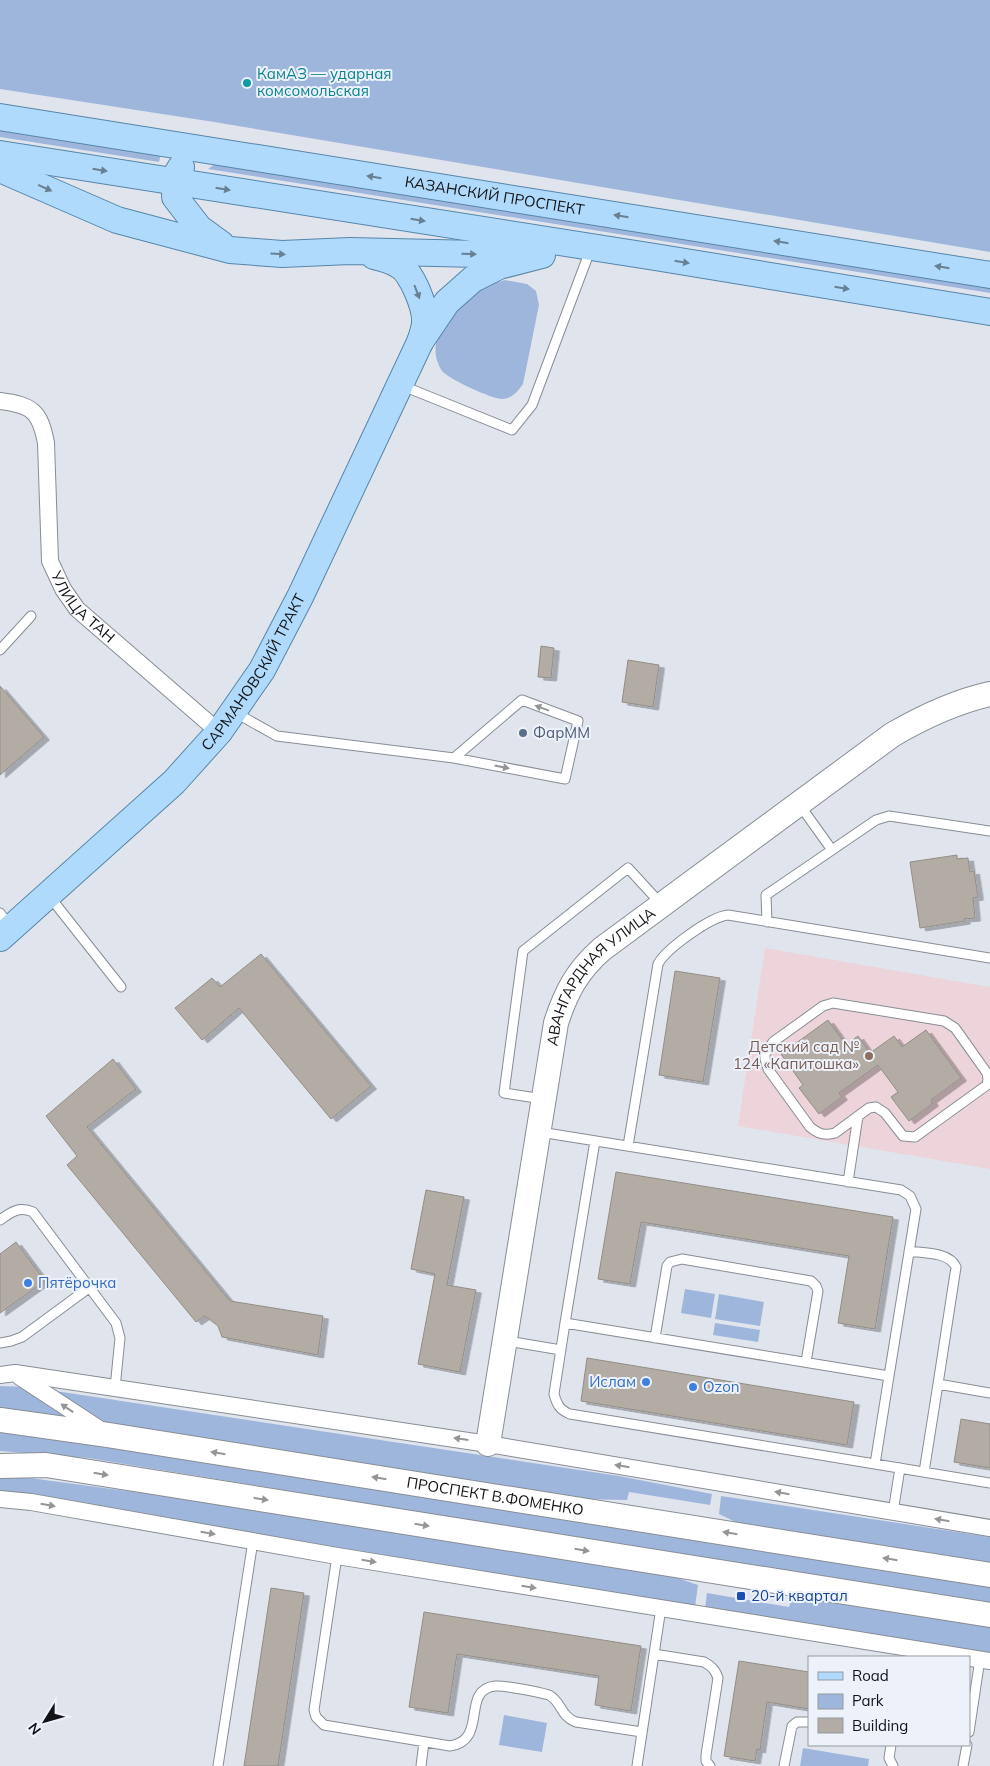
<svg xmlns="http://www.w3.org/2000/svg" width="990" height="1766" viewBox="0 0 990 1766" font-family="Mulish,sans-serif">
  <defs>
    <filter id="shadow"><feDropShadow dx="5.5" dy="3" stdDeviation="0" flood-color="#0004"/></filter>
  </defs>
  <rect width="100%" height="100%" fill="#e0e5ed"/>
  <path fill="#edd3da" d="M765,948L990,987V1169L738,1126Z"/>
  <path fill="#9fb6dc" d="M0,0H990V252L214,122L0,89Z
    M0,127L161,153L159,162L0,137Z
    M215,164L990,286V293L208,169Z
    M505,280L527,284L536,291L539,305L523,384C518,391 512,399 502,399C490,398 453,381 443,372C441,370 439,366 438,363C427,338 455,306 473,292C483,286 494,283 505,280Z
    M685,1289L715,1294L711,1318L681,1313Z
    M719,1294L764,1302L760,1326L715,1319Z
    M715,1323L760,1330L758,1342L713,1335Z
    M0,1386L29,1387L619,1476L712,1494L710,1505L629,1492L627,1500L578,1499L0,1411Z
    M0,1425L990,1584V1606L88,1458L0,1451Z
    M0,1478H30L209,1502L654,1570L698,1585L695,1607L0,1493Z
    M721,1496L990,1537V1566L750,1529L719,1514Z
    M707,1593L789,1607L791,1601L836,1600L990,1625V1654L705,1609Z
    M504,1715L547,1723L542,1752L499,1745Z
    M803,1748L869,1759L868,1766H800Z"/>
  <path fill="#b2aca5" stroke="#938d86" filter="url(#shadow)" d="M541,646L554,648L551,678L538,677Z
    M628,660L659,665L653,707L622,702Z
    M0,686L44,737L0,775Z
    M957,855V859L968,858L970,872L974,871L978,897L973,898L975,918L964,919L965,921L920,928L910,862Z
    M261,954L371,1086L331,1119L239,1008L202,1040L175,1008L212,978L220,987Z
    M675,971L720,978L703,1082L659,1075Z
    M828,1020L846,1045L858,1036L870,1053L894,1036L902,1047L926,1030L961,1078L931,1100L933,1103L909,1121L891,1097L898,1092L878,1065L839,1093L842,1097L819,1114L799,1088L803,1085L781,1054Z
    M113,1059L136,1089L87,1127L230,1301L323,1316L318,1355L222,1337L218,1326L205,1316L196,1322L67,1165L77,1156L46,1116Z
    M616,1172L893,1217L875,1329L838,1323L849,1256L641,1222L630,1284L598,1279Z
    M426,1190L464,1197L447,1285L476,1290L460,1372L418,1364L435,1274L411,1269Z
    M16,1242L45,1281L0,1313V1254Z
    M587,1358L854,1402L847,1445L581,1401Z
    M961,1419L990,1424V1468L954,1462Z
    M271,1588L304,1593L278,1766H244Z
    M424,1612L641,1646L631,1711L595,1705L599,1676L457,1654L448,1713L409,1707Z
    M739,1661L809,1672V1709L767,1702L760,1750L757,1749L755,1761L724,1756Z"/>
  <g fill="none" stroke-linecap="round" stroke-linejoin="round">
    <defs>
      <path id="lane" d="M403,386L512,430L532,405L588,256
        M0,650L31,616
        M236,713L277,736L454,758L565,779L578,721L522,700L454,758
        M799,804L832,850
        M50,897L121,987
        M0,913L10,926
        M767,922L766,895L876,820L889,816L990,831
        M833,1003L944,1021L955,1028L987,1073L988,1079L987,1085L915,1137L903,1136L885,1113L876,1107L869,1108L835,1133C825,1136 818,1134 810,1127L768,1069L765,1059V1054L773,1042L823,1006Z
        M543,1099L504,1093L523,951L628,868L662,905
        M540,1132L901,1190L910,1196L916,1209L889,1376
        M628,1146L658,964C666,949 710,917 728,915L990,958
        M848,1182L858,1116
        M0,1220C11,1212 19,1206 33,1212L116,1323L120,1338L115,1388
        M909,1251C924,1253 949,1252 956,1267L938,1384
        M565,1323L595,1141
        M655,1338L667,1266L670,1262L682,1259L811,1281L816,1286L818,1291L806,1362
        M507,1341L561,1350
        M0,1343L11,1341L22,1337L90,1287
        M875,1464L570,1414C560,1410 557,1405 554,1394L565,1323L889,1376L875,1464L990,1483
        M924,1472L938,1384L990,1393
        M893,1512L900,1468
        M337,1556L314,1710L316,1717L324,1725L450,1746C489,1740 460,1690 495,1686C504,1685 538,1692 549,1695C562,1702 560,1716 576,1722L642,1732
        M654,1654L704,1662C711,1666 715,1669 718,1678L706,1755V1761L710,1766
        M969,1732L980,1659
        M891,1745L889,1758L893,1766
        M218,1766L253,1541
        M421,1766L424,1742
        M637,1766L661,1608
        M784,1766L792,1726L797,1722H809
        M963,1766L967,1745"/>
      <g id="street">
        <path id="s1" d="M0,401C32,405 40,411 46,443L50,561L63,589L77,609L219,732"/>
        <path d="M0,1375L15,1373L488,1444L990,1528"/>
        <path d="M20,1377L104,1432"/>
        <path d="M0,1499L31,1502L337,1556L990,1661"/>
      </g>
      <g id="secondary">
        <path id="s2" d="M0,1420L108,1435L990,1575"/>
        <path id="s3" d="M488,1444L556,1023C566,992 577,971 602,949L892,735C923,717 954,702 990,694"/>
        <path d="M0,1466L46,1465L990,1615"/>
      </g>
      <g id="primary">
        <path id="s4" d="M0,117L990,275"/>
        <path d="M0,154L655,257L990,312"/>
        <path d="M181,167L175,177V197L199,228L221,244"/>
        <path d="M0,169L117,220L230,250L282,254L350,251L517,255"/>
        <path d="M374,256C383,258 392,260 400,266C412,273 426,308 425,322C425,328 422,336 420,342"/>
        <path id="s5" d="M0,938L174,782L219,732L262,670L301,595L420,342L447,302L473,279L499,266L542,255"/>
      </g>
    </defs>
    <use href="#lane" stroke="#888d94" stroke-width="11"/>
    <use href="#street" stroke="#888d94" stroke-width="18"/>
    <use href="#secondary" stroke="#888d94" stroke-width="26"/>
    <use href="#primary" stroke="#5685aa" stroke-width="28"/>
    <use href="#lane" stroke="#fff" stroke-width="9"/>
    <use href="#street" stroke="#fff" stroke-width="16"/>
    <use href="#secondary" stroke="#fff" stroke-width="24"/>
    <use href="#primary" stroke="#afdafb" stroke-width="26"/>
  </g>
  <defs><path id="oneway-solid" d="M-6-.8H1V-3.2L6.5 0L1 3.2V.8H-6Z" transform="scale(1.25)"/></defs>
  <g fill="#688094">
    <use href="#oneway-solid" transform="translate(100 170) rotate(9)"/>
    <use href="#oneway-solid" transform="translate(374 177) rotate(-171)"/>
    <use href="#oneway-solid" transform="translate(45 188) rotate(24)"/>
    <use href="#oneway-solid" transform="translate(223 189) rotate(9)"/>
    <use href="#oneway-solid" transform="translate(621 216) rotate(-171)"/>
    <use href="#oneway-solid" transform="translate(418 220) rotate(9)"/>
    <use href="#oneway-solid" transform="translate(781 242) rotate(-171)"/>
    <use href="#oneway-solid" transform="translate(278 254) rotate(3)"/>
    <use href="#oneway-solid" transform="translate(469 254) rotate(1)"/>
    <use href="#oneway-solid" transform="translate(682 262) rotate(9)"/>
    <use href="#oneway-solid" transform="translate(942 267) rotate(-171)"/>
    <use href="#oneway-solid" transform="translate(842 288) rotate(9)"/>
    <use href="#oneway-solid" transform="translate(417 292) rotate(69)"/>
  </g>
  <g fill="#949596">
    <use href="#oneway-solid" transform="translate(542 708) rotate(-160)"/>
    <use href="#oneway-solid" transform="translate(502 767) rotate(11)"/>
    <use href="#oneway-solid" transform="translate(67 1408) rotate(-146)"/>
    <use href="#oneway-solid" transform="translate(461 1439) rotate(-172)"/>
    <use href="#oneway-solid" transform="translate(218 1453) rotate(-171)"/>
    <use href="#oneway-solid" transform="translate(622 1466) rotate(-171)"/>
    <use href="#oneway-solid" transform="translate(101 1474) rotate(9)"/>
    <use href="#oneway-solid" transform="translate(379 1478) rotate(-171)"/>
    <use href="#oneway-solid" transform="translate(782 1493) rotate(-170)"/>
    <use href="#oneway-solid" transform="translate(261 1499) rotate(9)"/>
    <use href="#oneway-solid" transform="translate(48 1505) rotate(10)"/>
    <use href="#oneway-solid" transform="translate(942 1520) rotate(-170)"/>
    <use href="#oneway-solid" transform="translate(422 1525) rotate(9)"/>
    <use href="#oneway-solid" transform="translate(208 1533) rotate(10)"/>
    <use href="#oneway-solid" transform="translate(730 1533) rotate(-171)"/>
    <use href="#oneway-solid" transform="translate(582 1550) rotate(9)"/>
    <use href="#oneway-solid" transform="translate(890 1559) rotate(-171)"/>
    <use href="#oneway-solid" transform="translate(369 1561) rotate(9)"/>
    <use href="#oneway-solid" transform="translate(529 1587) rotate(9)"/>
  </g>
  <circle fill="#0f9aa8" stroke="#edf2fa" stroke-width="2" cx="247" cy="83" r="5"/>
  <circle fill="#5c6f8a" stroke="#edf2fa" stroke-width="2" cx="523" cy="733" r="5"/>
  <circle fill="#8d6e63" stroke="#edf2fa" stroke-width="2" cx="869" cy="1056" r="5"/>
  <g fill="#3f7fe0" stroke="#edf2fa" stroke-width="2">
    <circle cx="28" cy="1283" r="5"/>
    <circle cx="646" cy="1382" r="5"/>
    <circle cx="693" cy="1387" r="5"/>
  </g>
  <rect fill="#1a4fb4" stroke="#edf2fa" stroke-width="2" x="736" y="1591" width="10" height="10" rx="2.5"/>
  <g text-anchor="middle" stroke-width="4" stroke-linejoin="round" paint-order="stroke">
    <g font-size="15" fill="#0d838f" stroke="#edf2fa" text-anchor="start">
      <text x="257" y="79">КамАЗ — ударная<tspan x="257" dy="17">комсомольская</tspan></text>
    </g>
    <g font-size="15" fill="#121316" stroke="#edf2fa">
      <text dy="5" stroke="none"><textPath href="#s4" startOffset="501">КАЗАНСКИЙ ПРОСПЕКТ</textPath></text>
      <text dy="5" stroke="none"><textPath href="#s1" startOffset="245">УЛИЦА ТАН</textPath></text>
      <text dy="5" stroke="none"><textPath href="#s5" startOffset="370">САРМАНОВСКИЙ ТРАКТ</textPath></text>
      <text dy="5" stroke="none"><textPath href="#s3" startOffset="491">АВАНГАРДНАЯ УЛИЦА</textPath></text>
      <text dy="5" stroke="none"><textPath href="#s2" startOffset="501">ПРОСПЕКТ В.ФОМЕНКО</textPath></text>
    </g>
    <g font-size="15" fill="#4e5e75" stroke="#edf2fa" text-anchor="start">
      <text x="533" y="738">ФарММ</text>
    </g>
    <g font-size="15" fill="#785e54" stroke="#edf2fa" text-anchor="end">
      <text x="859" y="1052">Детский сад №<tspan x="859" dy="17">124 «Капитошка»</tspan></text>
    </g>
    <g font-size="15" fill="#366cbe" stroke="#edf2fa" text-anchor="start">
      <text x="38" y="1288">Пятёрочка</text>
      <text x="636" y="1387" text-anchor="end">Ислам</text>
      <text x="703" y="1392">Ozon</text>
    </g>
    <g font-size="15" fill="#164399" stroke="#edf2fa" text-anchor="start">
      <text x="751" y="1601">20-й квартал</text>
    </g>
  </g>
  <rect x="808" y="1656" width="162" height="90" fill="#edf2fa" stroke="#95999f"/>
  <rect x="818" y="1672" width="25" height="8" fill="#afdafb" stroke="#95999f"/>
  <text x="852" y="1681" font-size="15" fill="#121316">Road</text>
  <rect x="818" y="1694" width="25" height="15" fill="#9fb6dc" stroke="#95999f"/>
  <text x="852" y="1706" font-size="15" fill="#121316">Park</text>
  <rect x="818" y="1718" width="25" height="15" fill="#b2aca5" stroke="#95999f"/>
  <text x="852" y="1731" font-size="15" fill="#121316">Building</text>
  <g transform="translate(45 1721) rotate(233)" stroke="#edf2fa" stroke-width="4" paint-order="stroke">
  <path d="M0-4L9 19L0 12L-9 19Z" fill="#121316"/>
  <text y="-8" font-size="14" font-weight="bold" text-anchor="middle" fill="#121316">N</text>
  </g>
</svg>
